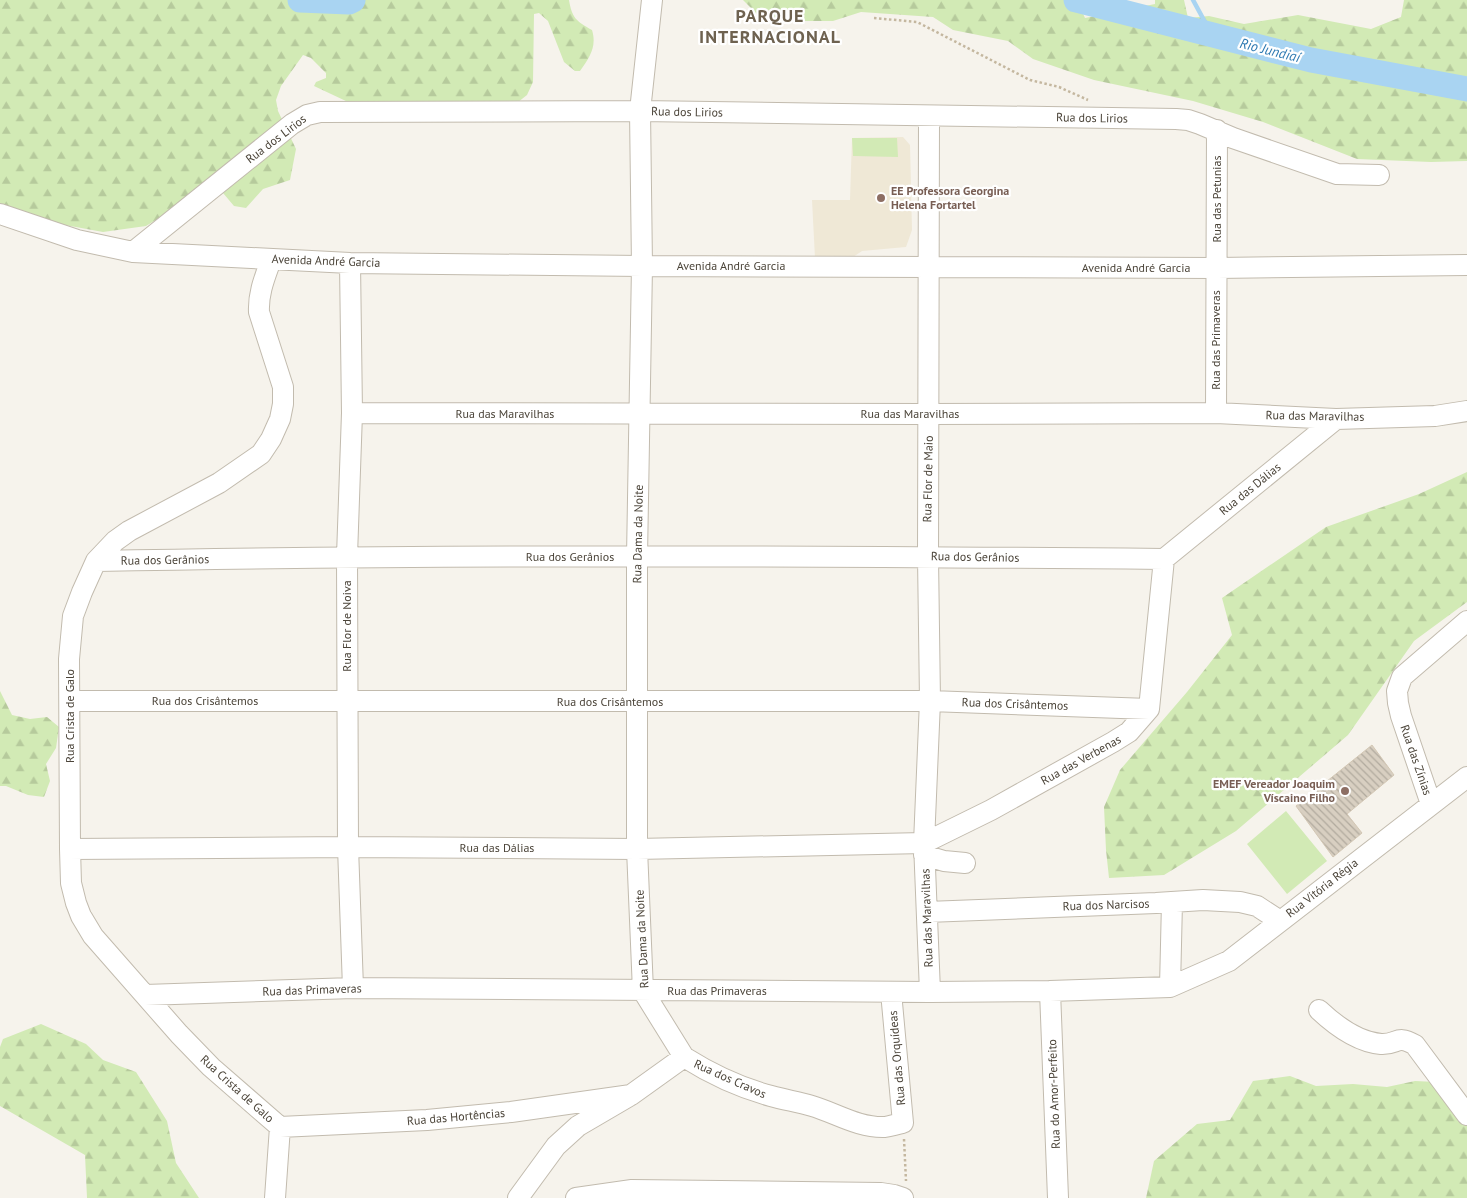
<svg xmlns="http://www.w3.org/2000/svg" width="1467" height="1198" viewBox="0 0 1467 1198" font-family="'PT Sans',sans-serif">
  <defs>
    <pattern id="forest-firs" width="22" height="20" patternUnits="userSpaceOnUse" patternTransform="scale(1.25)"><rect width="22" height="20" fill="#d2eab5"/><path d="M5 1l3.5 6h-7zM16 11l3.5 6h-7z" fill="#b6ca9c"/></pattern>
    <pattern id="building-back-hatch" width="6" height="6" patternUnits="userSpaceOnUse" patternTransform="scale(1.25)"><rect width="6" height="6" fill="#d8cfc1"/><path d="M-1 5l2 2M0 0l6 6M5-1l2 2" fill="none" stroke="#b1aa9e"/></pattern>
  </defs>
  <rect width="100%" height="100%" fill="#f6f3ec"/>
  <path fill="#efe8d6" d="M903,137L910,145L912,230L906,247L862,251L853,257L815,258L812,200H850L852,138Z"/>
  <path fill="url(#forest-firs)" d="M0,0H569C572,18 576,21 592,30C597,46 590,57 580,71H575L564,62L548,21L539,13L534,14L533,82L527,95L513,106L365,110L314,86L316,82L326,78V73L311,58L303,55L281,86L276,100L278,111L296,149L290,180L263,189L246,208L234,206L223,193L211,191L185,202L146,226L103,232L16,216L0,210Z
    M743,0H1077L1085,18L1155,4V0H1184L1188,18L1209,16L1244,24L1298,15L1371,29L1401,17L1404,0H1467V161L1431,162L1357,159L1263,122L1193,101L1094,80L1033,59L1008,41L953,30L933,17L861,12L833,21H764Z
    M1467,472V602L1414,641L1348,735L1236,831L1164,875L1109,878L1106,850L1104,807L1120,770L1187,692L1232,635L1222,598L1326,527L1419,494Z
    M0,691L12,715L30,719L47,717L59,727L56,748L46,764L50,781L44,797L28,795L6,786H0Z
    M41,1024L86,1044L103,1060L136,1072L167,1121L176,1163L199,1198H87L85,1155L0,1106V1047L3,1039Z
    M1290,1076L1316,1086L1353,1084L1387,1087L1415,1081L1436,1082L1467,1122V1198H1146L1154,1161L1197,1124L1230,1120L1253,1081Z"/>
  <path fill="#d2eab5" d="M852,138H897L898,157L853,156Z
    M1286,811L1327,861L1287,894L1247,844Z"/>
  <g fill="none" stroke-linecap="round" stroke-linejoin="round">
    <path stroke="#a9d4f2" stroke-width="4.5" d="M1193,0L1212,35"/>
    <path stroke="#a9d4f2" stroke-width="25" d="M300,0L349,2L353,0
      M1076,0L1311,60L1467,89"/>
  </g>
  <path fill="url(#building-back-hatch)" stroke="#d3c7b4" d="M1372,745L1394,775L1347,814L1362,833L1333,857L1296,806Z"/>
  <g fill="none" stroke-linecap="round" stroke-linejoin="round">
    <defs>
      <path id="minor" d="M652,0L640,111L642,266L637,557V849L643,991L684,1057C711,1074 741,1088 771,1096C785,1100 799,1102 812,1106C836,1113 858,1128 885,1127C891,1126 897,1124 903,1123L891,992
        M929,116L928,557L930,701L924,843L930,992
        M0,214L77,240L133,252L350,263L642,266L1217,268L1467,265
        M133,252L292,124L307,115L320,112L640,111L1176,119L1188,120L1200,124L1233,138L1337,174L1379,175
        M271,260C265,277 258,293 259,312L283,387V404L280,419L271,439L261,454L219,483L129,531L115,541L96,561L82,592L73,616L69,659L70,849L71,883L76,903L81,916L93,936L179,1034L211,1067L280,1127L275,1198
        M350,263L352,413L347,556L348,847L353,988
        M352,413L929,414L1216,413L1336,419L1435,416L1467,411
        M1216,413L1217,130
        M1164,559L1336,419
        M96,561C452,554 808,556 1164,559
        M70,701H930L1149,709
        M1431,804L1401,716L1398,703L1397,691L1402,677L1467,621
        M70,849L348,847L637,849L924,843L991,810L1113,742L1129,732L1149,709L1164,559
        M924,855L944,861L965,863
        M927,912L1156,903L1203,900L1240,902L1257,906L1280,921
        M1170,987L1172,902
        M1050,991L1058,1198
        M145,995L353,988L930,992L1050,991L1170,987L1229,961L1467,777
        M1319,1010C1336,1026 1357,1042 1381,1044C1398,1045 1396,1034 1415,1045L1467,1115
        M280,1127L427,1120L511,1112L631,1095
        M518,1198L556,1146L578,1126L631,1095L684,1057
        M576,1198L632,1190L881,1193L894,1195L903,1198"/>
    </defs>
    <use href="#minor" stroke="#c2bbae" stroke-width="22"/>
    <path stroke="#c4b79f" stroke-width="2.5" stroke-dasharray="2.5 2.5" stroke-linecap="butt" d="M874,18L917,22L1030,80L1059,87L1088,100
      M904,1139L906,1181"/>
    <use href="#minor" stroke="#fff" stroke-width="20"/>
  </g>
  <g fill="#8d6e63" stroke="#fff" stroke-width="2">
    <circle cx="881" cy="198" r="5"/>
    <circle cx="1345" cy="791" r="5"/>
  </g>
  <g text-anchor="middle" stroke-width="4.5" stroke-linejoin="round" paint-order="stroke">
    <g font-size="12" fill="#4b4439" stroke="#fff">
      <text transform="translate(687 112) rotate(1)" y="4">Rua dos Lirios</text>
      <text transform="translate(1092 118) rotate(1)" y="4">Rua dos Lirios</text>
      <text transform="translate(276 139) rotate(-37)" y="4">Rua dos Lirios</text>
      <text transform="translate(1217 199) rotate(-90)" y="4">Rua das Petunias</text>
      <text transform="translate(326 261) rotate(2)" y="4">Avenida André Garcia</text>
      <text x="731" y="270">Avenida André Garcia</text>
      <text x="1136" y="272">Avenida André Garcia</text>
      <text transform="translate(1216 340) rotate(-90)" y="4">Rua das Primaveras</text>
      <text x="505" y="418">Rua das Maravilhas</text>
      <text x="910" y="418">Rua das Maravilhas</text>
      <text transform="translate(1315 416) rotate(1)" y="4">Rua das Maravilhas</text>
      <text transform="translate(928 479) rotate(-89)" y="4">Rua Flor de Maio</text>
      <text transform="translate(1250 489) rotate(-39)" y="4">Rua das Dálias</text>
      <text transform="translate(638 534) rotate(-89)" y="4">Rua Dama da Noite</text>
      <text x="570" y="561">Rua dos Gerânios</text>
      <text transform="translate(975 557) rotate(1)" y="4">Rua dos Gerânios</text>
      <text transform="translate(165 560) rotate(-1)" y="4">Rua dos Gerânios</text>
      <text transform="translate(347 626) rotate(-90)" y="4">Rua Flor de Noiva</text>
      <text x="205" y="705">Rua dos Crisântemos</text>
      <text x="610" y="706">Rua dos Crisântemos</text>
      <text transform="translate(1015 704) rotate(2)" y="4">Rua dos Crisântemos</text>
      <text transform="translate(70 716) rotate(-90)" y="4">Rua Crista de Galo</text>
      <text transform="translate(1081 760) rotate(-29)" y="4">Rua das Verbenas</text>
      <text transform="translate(1416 760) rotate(71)" y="4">Rua das Zínias</text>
      <text x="497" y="852">Rua das Dálias</text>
      <text transform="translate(1322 888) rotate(-38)" y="4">Rua Vitória Régia</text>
      <text transform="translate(1106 905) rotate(-2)" y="4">Rua dos Narcisos</text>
      <text transform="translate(927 918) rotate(-92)" y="4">Rua das Maravilhas</text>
      <text transform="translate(642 939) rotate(-93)" y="4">Rua Dama da Noite</text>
      <text transform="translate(312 990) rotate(-2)" y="4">Rua das Primaveras</text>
      <text x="717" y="995">Rua das Primaveras</text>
      <text transform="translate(897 1058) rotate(-95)" y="4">Rua das Orquídeas</text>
      <text transform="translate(730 1079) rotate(24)" y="4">Rua dos Cravos</text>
      <text transform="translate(237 1089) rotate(42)" y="4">Rua Crista de Galo</text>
      <text transform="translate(1054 1094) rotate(-92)" y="4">Rua do Amor-Perfeito</text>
      <text transform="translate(456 1117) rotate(-5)" y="4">Rua das Hortências</text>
    </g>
    <g font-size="12" font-weight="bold" fill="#785e54" stroke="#fff" text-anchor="start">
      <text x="891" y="195">EE Professora Georgina<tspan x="891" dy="14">Helena Fortartel</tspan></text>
      <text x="1335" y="788" text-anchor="end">EMEF Vereador Joaquim<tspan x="1335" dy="14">Víscaino Filho</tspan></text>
    </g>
    <g font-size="14" font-style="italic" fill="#2e7ab2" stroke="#fff">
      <text transform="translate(1270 50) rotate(14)" y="5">Rio Jundiaí</text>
    </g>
    <g font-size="18" font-weight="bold" letter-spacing="1" fill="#6e6250" stroke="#fff">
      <text x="770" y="22">PARQUE<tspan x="770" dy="21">INTERNACIONAL</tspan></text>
    </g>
  </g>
</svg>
